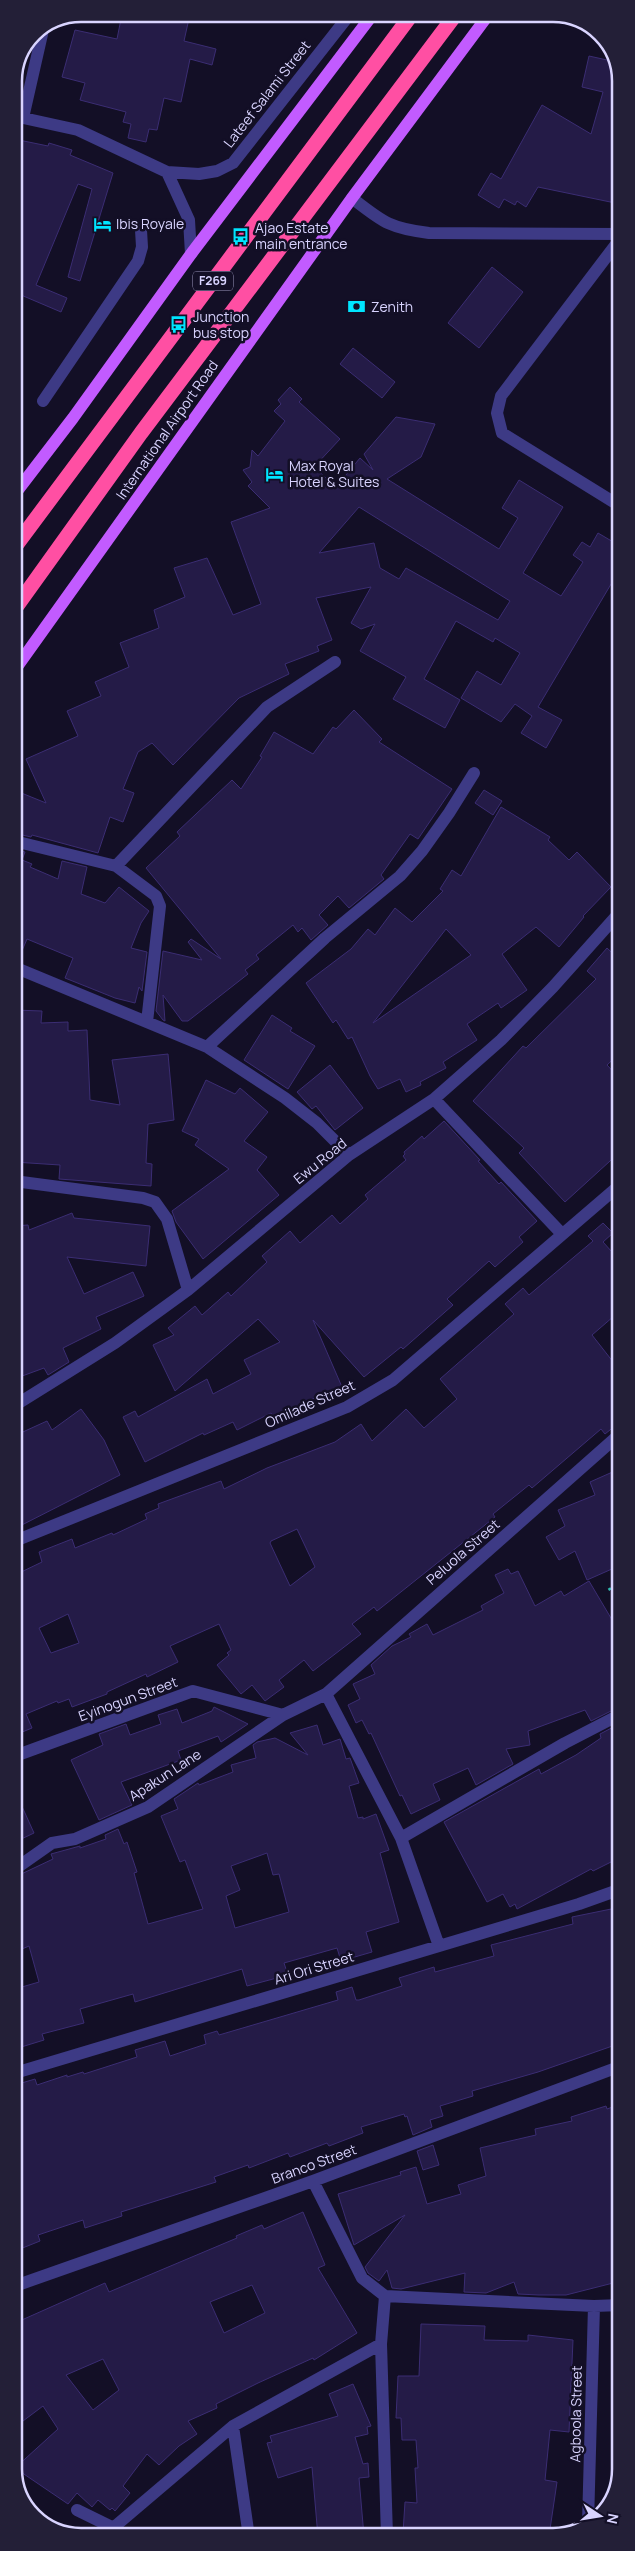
<svg xmlns="http://www.w3.org/2000/svg" width="635" height="2551" viewBox="0 0 635 2551" font-family="Manrope,sans-serif">
  <rect width="100%" height="100%" fill="#130f26"/>
  <path fill="#241b47" stroke="#3b2d73" fill-rule="evenodd" d="M122,14H190L184,41L216,49L212,65L190,59L181,102L164,98L157,130L149,129L146,142L128,138L131,124L123,122L126,112L80,100L85,83L62,77L75,30L117,39Z
    M589,56L616,62L620,69V204L538,187L526,207L517,201L515,205L504,199L499,208L478,195L491,173L501,179L542,105L591,134L603,92L582,87Z
    M14,139L48,146L49,143L72,150L70,155L113,173L80,281L68,277L92,189L78,184L36,285L67,298L61,312L14,292Z
    M492,267L523,292L479,348L448,323Z
    M353,348L395,382L382,398L340,364Z
    M290,387L302,399L299,402L340,439L314,467L336,487L360,458L373,470L364,454L396,417L435,424L421,457L387,479L499,549L518,518L502,508L519,480L563,507L523,573L561,596L583,562L573,555L582,542L590,547L598,533L620,546V569L538,707L562,720L546,748L521,733L532,716L515,704L501,722L461,698L477,671L501,685L520,653L495,638L493,642L456,621L424,679L460,700L445,728L393,699L406,677L360,651L375,624L361,629L351,623L371,587L316,598L332,640L317,646L319,651L285,664L289,674L239,698L173,765L152,743L138,752L123,789L134,793L123,822L110,817L98,853L32,835L31,837L14,833V790L46,803L26,759L78,736L67,711L101,696L95,682L129,667L120,643L159,628L154,610L185,597L174,568L207,558L233,615L261,604L231,522L270,508L248,486L252,482L243,470L250,467L252,450L258,456L285,421L274,411L281,404L278,400ZM359,507L510,601L498,620L406,568L399,579L380,568L374,543L319,553Z
    M354,710L382,739L379,742L452,789L418,839L410,834L381,875L384,879L349,908L338,896L319,915L328,925L311,940L302,928L298,932L293,925L256,955L259,959L245,970L248,974L188,1021H182L163,995L165,1021L163,1020L156,1011L163,951L202,960L188,942L191,939L221,959L146,868L180,836L177,832L232,780L241,789L262,757L260,756L274,732L313,754L333,727L336,729Z
    M484,790L502,801L493,815L475,803Z
    M501,807L550,837L548,840L569,860L577,852L611,887L583,916L584,917L559,947L536,927L502,954L527,990L501,1008L498,1003L467,1024L477,1040L443,1062L446,1068L420,1082L421,1085L406,1092L400,1079L378,1089L370,1076L352,1037L348,1039L336,1020L333,1023L306,983L351,949L368,929L375,935L395,908L412,922L443,891L440,889L452,870L461,876ZM446,929L471,955L373,1023Z
    M14,849L25,852L22,860L32,864L30,867L58,879L62,861L87,867L81,894L105,903L119,887L149,911L141,923L131,948L147,952L142,991L139,987L135,1003L115,998L65,978L73,958L27,939L18,960L14,959Z
    M607,948L620,960L621,1052L607,1065L621,1080V1151L565,1202L519,1153L524,1148L473,1101L523,1046L526,1048L596,979L587,971Z
    M14,1010L42,1011L41,1023L68,1022V1031L87,1030L90,1100L120,1105L112,1060L168,1054L174,1120L148,1124L146,1163L152,1164L151,1186L59,1179L60,1165L14,1162Z
    M272,1015L292,1028L290,1031L315,1046L288,1089L244,1060Z
    M330,1065L363,1108L335,1130L316,1106L312,1109L297,1092Z
    M206,1080L235,1094L240,1088L268,1112L244,1141L267,1157L257,1170L279,1195L203,1259L176,1222L172,1211L229,1169L195,1145L199,1139L182,1131Z
    M444,1121L480,1160L478,1161L499,1184L501,1182L537,1221L519,1237L523,1242L495,1267L489,1261L447,1299L453,1305L403,1349L401,1347L364,1377L313,1320L342,1387L305,1402L307,1407L276,1423L271,1413L237,1430L233,1422L204,1435L203,1433L145,1462L123,1417L135,1411L138,1417L207,1379L213,1394L251,1374L244,1360L280,1342L258,1319L175,1391L153,1345L174,1335L168,1328L195,1306L202,1315L228,1292L231,1296L267,1262L262,1256L290,1231L300,1243L332,1215L340,1224L368,1199L365,1195L406,1160L403,1156L405,1154L404,1152L422,1136L424,1139Z
    M72,1213L74,1218L150,1226L146,1266L67,1257L84,1294L133,1272L144,1296L96,1317L101,1329L63,1348L69,1362L48,1375L44,1368L14,1379V1226L28,1225L29,1230Z
    M603,1223L613,1233L603,1242L621,1262V1310L592,1335L621,1372V1402L613,1408L621,1417V1421L605,1434L601,1429L532,1488L529,1485L493,1514L495,1517L377,1611L374,1607L352,1624L361,1634L313,1671L304,1660L279,1680L284,1687L265,1701L252,1685L241,1694L217,1665L229,1655L227,1653L231,1650L219,1624L170,1646L178,1662L147,1677L146,1674L107,1692V1694L72,1707L69,1699L58,1703L57,1701L26,1714L32,1728L15,1735V1575L42,1562L39,1552L72,1539L75,1548L112,1533L113,1535L147,1519L145,1514L159,1508L158,1504L221,1481L224,1489L267,1468L335,1442L361,1424L372,1441L406,1409L424,1428L457,1399L440,1379L514,1314L505,1304L523,1288L529,1295L593,1241L588,1236ZM297,1529L315,1567L290,1586L270,1543L271,1541ZM68,1614L79,1643L51,1653L39,1628Z
    M81,1409L104,1440L120,1475L14,1529V1436L47,1421L52,1430Z
    M617,1470L621,1479V1565L587,1580L575,1551L559,1560L546,1537L565,1526L558,1510L595,1495L590,1482Z
    M508,1569L511,1574L518,1571L535,1606L561,1591L564,1596L589,1581L621,1635V1706L591,1721L585,1710L528,1731L530,1745L506,1749L513,1764L476,1785L468,1768L433,1784L440,1800L411,1814L402,1795L400,1796L371,1733L369,1734L362,1720L356,1723L348,1705L360,1699L353,1684L375,1674L371,1665L392,1646L411,1637L409,1634L427,1624L433,1635L483,1610L481,1606L504,1593L495,1575Z
    M214,1707L248,1724L221,1742L218,1736L178,1751L181,1760L121,1782L132,1805L99,1820L71,1760L103,1745L99,1734L126,1724L130,1735L161,1724L158,1715L177,1709L182,1723L212,1711Z
    M621,1723V1857L593,1871L591,1869L517,1909L515,1904L510,1907L503,1894L487,1902L444,1822L539,1769L541,1774L576,1755L601,1738L600,1734Z
    M317,1725L323,1745L340,1739L346,1759L350,1758L359,1783L349,1786L358,1818L363,1817V1819L376,1814L389,1850L380,1853L399,1922L366,1932L372,1952L341,1961L337,1948L284,1963L288,1975L247,1986L242,1969L135,2002L133,1994L80,2009L84,2023L42,2034L44,2040L18,2048L15,2036V1989L39,1982L29,1946L15,1952V1877L53,1859L51,1854L80,1846V1848L106,1839L105,1835L118,1829L124,1844L127,1842L137,1872L134,1873L148,1924L203,1909L185,1860L180,1862L161,1816L178,1809L174,1799L198,1783L199,1785L233,1772L231,1765L256,1758L253,1745L257,1742L275,1738L308,1755L290,1733ZM267,1853L273,1875L279,1874L289,1912L235,1928L226,1896L240,1890L231,1866Z
    M15,1791L34,1833L15,1842Z
    M621,1907V2043L538,2072L472,2091L473,2096L440,2106L443,2116L430,2120L432,2127L413,2135L407,2116L405,2117L404,2114L361,2127L363,2133L329,2146L327,2143L290,2157L288,2153L249,2168L248,2165L214,2177L216,2182L121,2212L122,2216L85,2228L83,2220L38,2235L40,2241L15,2251V2085L35,2079L37,2085L67,2075V2077L83,2072L84,2074L137,2057L135,2050L165,2041L170,2056L206,2044L204,2035L217,2031L219,2035L338,2000L336,1992L352,1987L356,2000H359L402,1986L399,1978L434,1967L435,1972L494,1956L491,1945L573,1924L572,1917Z
    M621,2104V2281L566,2295H539L518,2294L514,2282L486,2293L464,2292L465,2273L401,2289L392,2288L387,2270L379,2281L368,2273L365,2267L405,2215L354,2245L338,2194L401,2175L400,2172L416,2167L427,2204L461,2194L458,2185L486,2176L480,2148L536,2135L535,2129L572,2121L571,2117L606,2106L607,2109Z
    M433,2145L439,2165L423,2170L417,2151Z
    M303,2212L325,2265L318,2268L357,2333L314,2360L313,2358L258,2383L216,2404L217,2408L188,2421L197,2434L179,2446L159,2465L147,2454L123,2486L130,2493L115,2511L112,2508L110,2510L98,2500L92,2507L77,2493L68,2504L15,2468L58,2429L43,2406L15,2427V2323L105,2283L109,2292L237,2238L236,2236L262,2225L264,2229ZM252,2285L265,2313L224,2333L210,2302ZM103,2359L119,2390L93,2410L66,2375Z
    M421,2324L485,2326L484,2340L528,2341V2335L573,2340L569,2432L550,2430L545,2480L557,2482L549,2536H454L403,2533L405,2502L417,2503L415,2468H418L416,2440H402L401,2418H396L398,2376H419Z
    M353,2384L371,2426L367,2427L368,2434L355,2437L363,2464L368,2463L369,2477L359,2478L364,2536L318,2537L312,2467L278,2478L267,2443L272,2442L270,2436L338,2416L329,2394Z"/>
  <g fill="none" stroke-linecap="round" stroke-linejoin="round">
    <path stroke="#2fb8b0" stroke-width="3" stroke-dasharray="2.5 4" stroke-linecap="butt" d="M621,1583L609,1588L621,1606"/>
    <path stroke="#3d3a85" stroke-width="12" d="M14,116L78,130L167,172L199,174L217,171L233,163L350,14
      M23,118L43,30
      M167,172L189,220L191,254
      M352,198C383,222 389,228 429,233L620,234
      M620,239L501,396L497,413L502,433L620,506
      M43,401L138,261L142,247L141,230
      M14,841L116,866L156,896L160,906L147,1022
      M116,866L267,707L335,662
      M14,967L207,1047L285,1098L317,1123L349,1155
      M207,1047L325,938L400,876L422,851L449,813L474,773
      M434,1099L562,1234
      M14,1181L143,1198L155,1202L167,1219L188,1290
      M14,1406L115,1343L188,1290L349,1155L434,1099L501,1040L553,987L620,912
      M15,1541L347,1407L393,1380L621,1184
      M326,1694L401,1838L439,1946
      M15,1756L193,1691L283,1715
      M401,1838L565,1743L621,1714
      M15,1869L52,1843L75,1839L148,1807L283,1715L326,1694L621,1433
      M15,2073L579,1904L621,1889
      M313,2181L362,2278L385,2296L594,2306L621,2305
      M15,2286L313,2181L621,2066
      M385,2296L381,2344L387,2536
      M233,2426L249,2537
      M77,2510L132,2537
      M588,2523L594,2306
      M113,2528L233,2426L381,2344"/>
    <path stroke="#c25bff" stroke-width="12" d="M14,495L73,418L191,254L373,14
      M14,671L352,198L489,14"/>
    <path stroke="#ff4fa3" stroke-width="15" d="M14,548L412,14
      M14,610L141,433L456,14"/>
  </g>
  <defs>
    <symbol id="hotel-bare" viewBox="-9 -9 18 18"><path d="M-6-4.5h1.5V1H6V5H4.5V3h-9V5H-6ZM-4 0a1.8 1.8 0 1 1 3.6 0ZM.5 0V-2.5h3Q6-2.5 6 0Z" fill="#00e5ff" stroke="#130f26" stroke-width="2.5" paint-order="stroke"/></symbol>
    <symbol id="bus-bare" viewBox="-9 -9 18 18"><path d="M-5-6H5V4H4V6H2V4H-2V6H-4V4H-5ZM-3.5-4V0h7V-4ZM-3.5 1.2v1.5H-2V1.2ZM2 1.2v1.5H3.5V1.2Z" fill="#00e5ff" stroke="#130f26" stroke-width="2.5" paint-order="stroke"/></symbol>
    <symbol id="bank-bare" viewBox="-9 -9 18 18"><path d="M-6-4H6V4H-6ZM0-2.3a2.3 2.3 0 1 0 0 4.6a2.3 2.3 0 1 0 0-4.6Z" fill="#00e5ff" stroke="#130f26" stroke-width="2.5" paint-order="stroke"/></symbol>
  </defs>
  <g fill-rule="evenodd">
    <use href="#hotel-bare" x="90" y="212" width="25" height="25"/>
    <use href="#bus-bare" x="228" y="224" width="25" height="25"/>
    <use href="#bank-bare" x="344" y="294" width="25" height="25"/>
    <use href="#bus-bare" x="166" y="312" width="25" height="25"/>
    <use href="#hotel-bare" x="262" y="462" width="25" height="25"/>
  </g>
  <g text-anchor="middle" stroke-width="5" stroke-linejoin="round" paint-order="stroke">
    <rect fill="#130f26" stroke="#9e99be" stroke-width="1" x="193" y="271.5" width="40" height="19" rx="4"/>
    <g font-size="12" font-weight="bold" fill="#d9d4ff">
      <text x="213" y="285">F269</text>
    </g>
    <g font-size="14" fill="#d9d4ff" stroke="#130f26">
      <text transform="translate(267 94) rotate(-52)" y="5">Lateef Salami Street</text>
      <text transform="translate(167 430) rotate(-55)" y="5">International Airport Road</text>
      <text transform="translate(320 1161) rotate(-39)" y="5">Ewu Road</text>
      <text transform="translate(310 1404) rotate(-24)" y="5">Omilade Street</text>
      <text transform="translate(463 1552) rotate(-41)" y="5">Peluola Street</text>
      <text transform="translate(128 1699) rotate(-20)" y="5">Eyinogun Street</text>
      <text transform="translate(165 1775) rotate(-33)" y="5">Apakun Lane</text>
      <text transform="translate(314 1968) rotate(-17)" y="5">Ari Ori Street</text>
      <text transform="translate(314 2164) rotate(-20)" y="5">Branco Street</text>
      <text transform="translate(576 2414) rotate(-89)" y="5">Agboola Street</text>
    </g>
    <g font-size="14" fill="#d9d4ff" stroke="#130f26" text-anchor="start">
      <text x="116" y="229">Ibis Royale</text>
      <text x="255" y="233">Ajao Estate<tspan x="255" dy="16">main entrance</tspan></text>
      <text x="371" y="312">Zenith</text>
      <text x="193" y="322">Junction<tspan x="193" dy="16">bus stop</tspan></text>
      <text x="289" y="471">Max Royal<tspan x="289" dy="16">Hotel &amp; Suites</tspan></text>
    </g>
  </g>
  <path d="M0 0H635V2551H0ZM81 22H553A59 59 0 0 1 612 81V2469A59 59 0 0 1 553 2528H81A59 59 0 0 1 22 2469V81A59 59 0 0 1 81 22Z" fill="#231f37" fill-rule="evenodd"/>
  <path fill="none" stroke="#d9d4ff" stroke-width="2.5" d="M81 22H553A59 59 0 0 1 612 81V2469A59 59 0 0 1 553 2528H81A59 59 0 0 1 22 2469V81A59 59 0 0 1 81 22Z"/>
  <g transform="translate(600 2516) rotate(102)" stroke="#130f26" stroke-width="4" paint-order="stroke">
  <path d="M0-4L9 19L0 12L-9 19Z" fill="#d9d4ff"/>
  <text y="-8" font-size="14" font-weight="bold" text-anchor="middle" fill="#d9d4ff">N</text>
  </g>
</svg>
